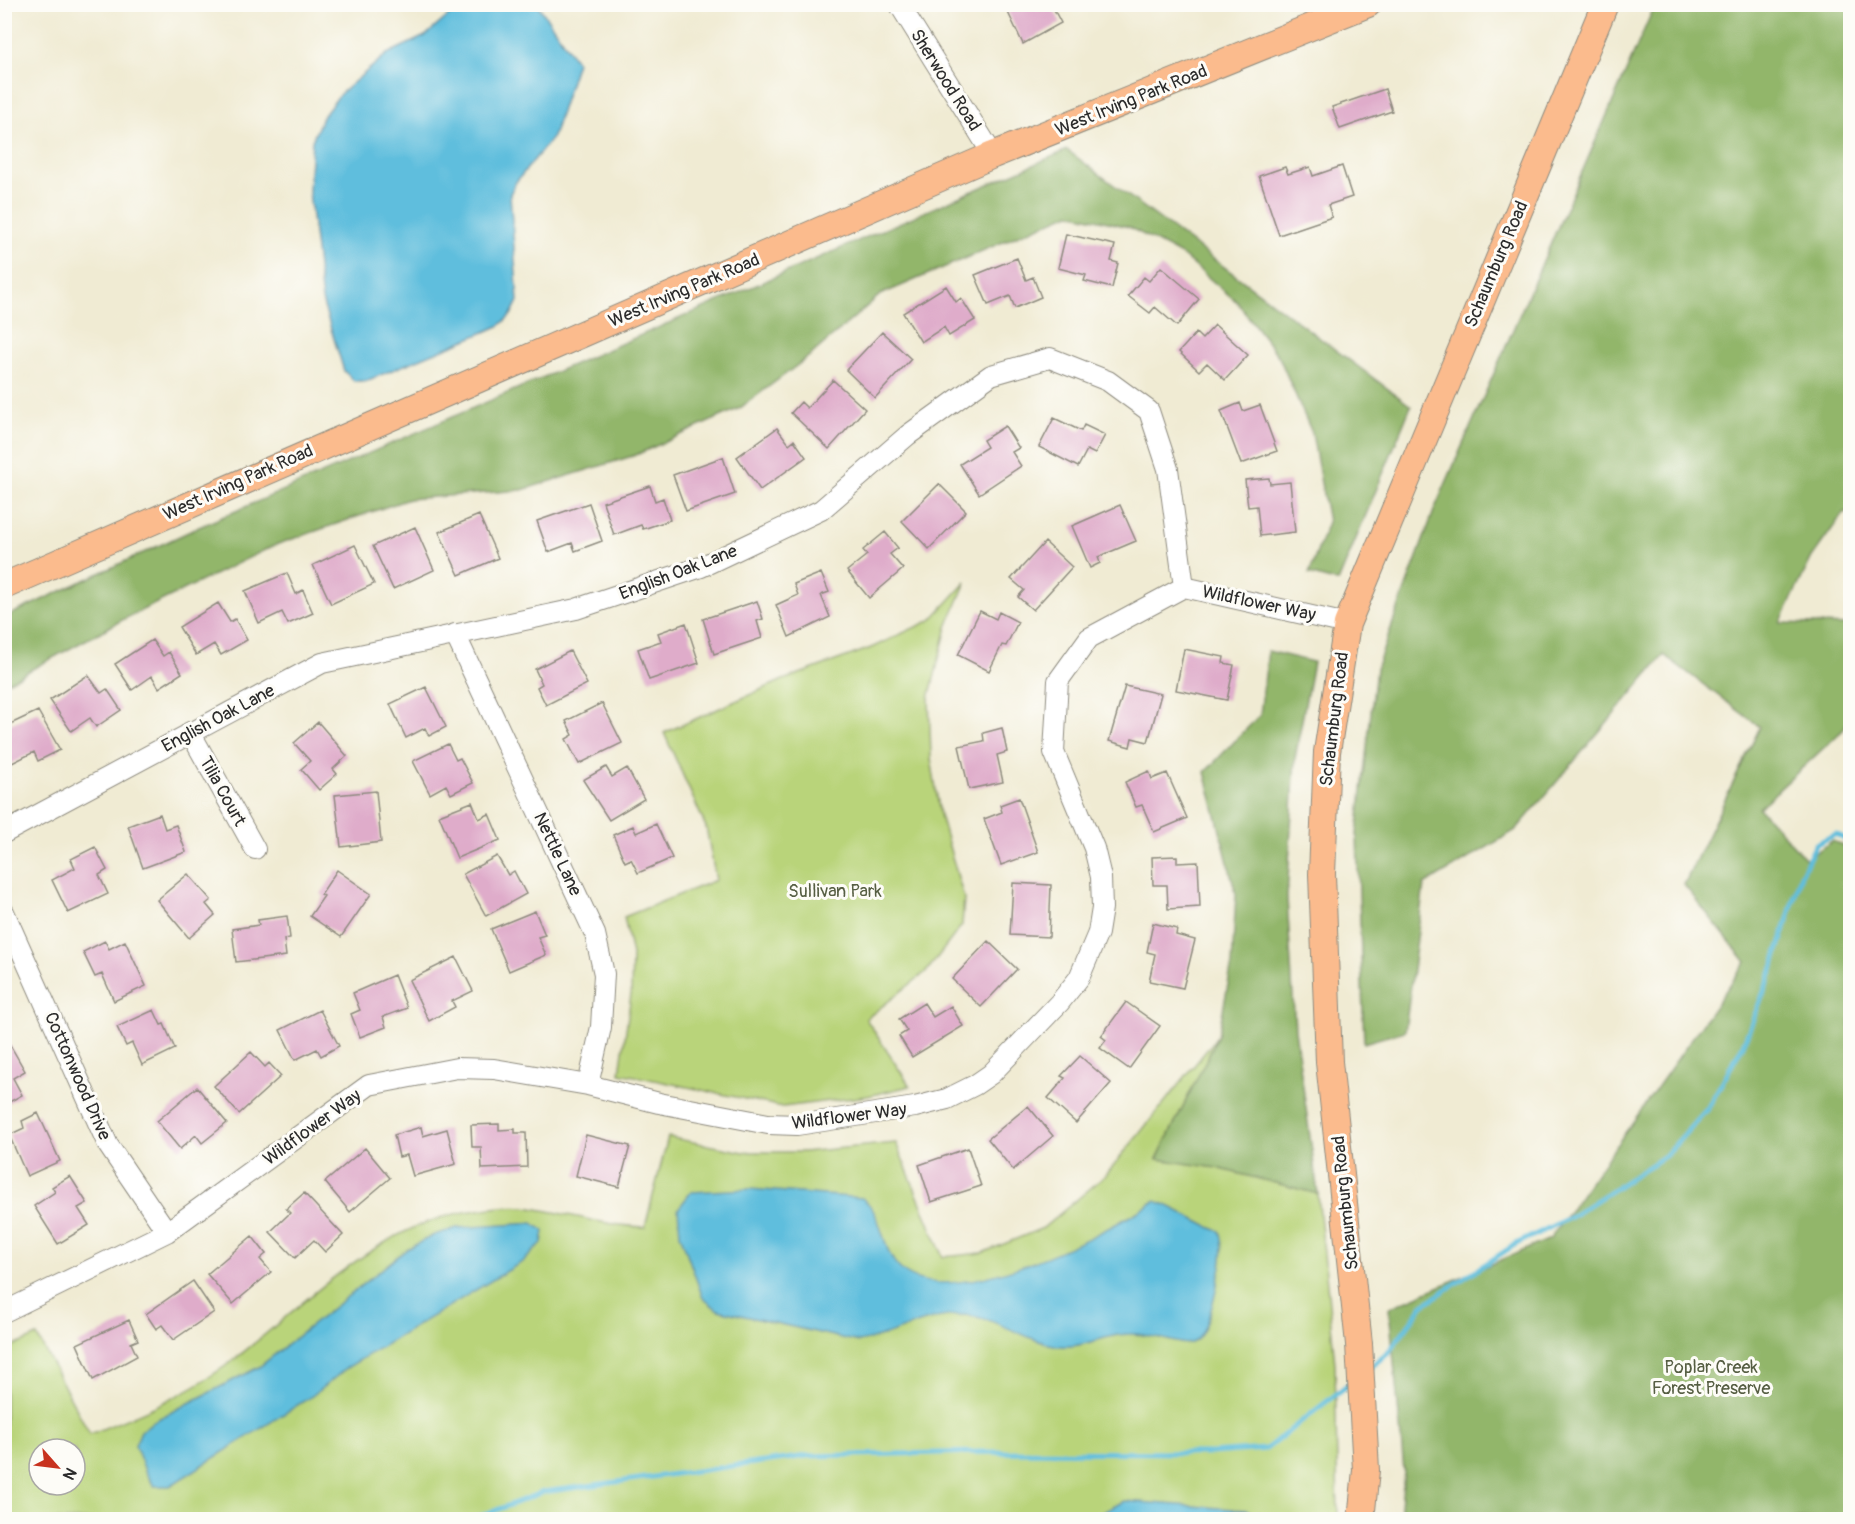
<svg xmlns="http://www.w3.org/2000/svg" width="1855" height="1524" viewBox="0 0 1855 1524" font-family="Pangolin,sans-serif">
  <rect width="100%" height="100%" fill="#fdfcf7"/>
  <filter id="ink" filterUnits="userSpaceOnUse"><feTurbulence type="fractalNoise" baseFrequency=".0167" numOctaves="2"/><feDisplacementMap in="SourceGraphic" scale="12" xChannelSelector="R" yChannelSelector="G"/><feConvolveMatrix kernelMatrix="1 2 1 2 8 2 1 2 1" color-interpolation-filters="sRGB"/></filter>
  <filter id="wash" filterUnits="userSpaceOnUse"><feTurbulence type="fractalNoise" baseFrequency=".008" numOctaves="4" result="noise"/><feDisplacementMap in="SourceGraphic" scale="24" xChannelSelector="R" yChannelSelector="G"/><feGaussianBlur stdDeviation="1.35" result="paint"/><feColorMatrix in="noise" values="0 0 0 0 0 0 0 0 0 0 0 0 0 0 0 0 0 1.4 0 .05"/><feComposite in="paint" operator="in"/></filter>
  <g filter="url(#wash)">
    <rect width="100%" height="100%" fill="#f0ebd3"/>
    <path fill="#b9d47a" stroke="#728052" stroke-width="1.5" fill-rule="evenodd" d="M966,582L947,627L929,698L931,758L940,815L964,898L962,925L927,971L866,1019L910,1086L868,1096L783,1107L620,1073L631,994L632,955L624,917L716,880L706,827L664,733L783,680L871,648L931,620Z
      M1218,1036L1157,1159L1217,1168L1318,1194L1335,1364L1338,1519L5,1520V1350L37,1336L90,1434C137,1415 182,1397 224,1367C298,1313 370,1228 465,1212C483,1209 506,1205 524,1207C564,1212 604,1226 645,1227L668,1137L744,1152H803L896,1143L943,1257L982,1253L1043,1228L1106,1175ZM39,1449H75V1485H39Z"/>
    <path fill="#92b66a" stroke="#5e704a" stroke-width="1.5" d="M1655,5H1850V513L1844,512L1812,557L1780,623L1850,625V718L1843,730L1759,808L1806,859L1832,841L1850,848V1519H1400L1404,1471L1389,1308L1550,1239L1746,962L1684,885L1760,727L1664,655L1516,830L1424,885L1405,1031L1364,1043L1357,834L1376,669L1435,508Z
      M1067,150L1411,406L1338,582L1309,574L1328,522L1312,433L1279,357L1237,302L1183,256L1129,227L1070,213L880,295L811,355L740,408L636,455L522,490L409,499L275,545L124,619L5,684V617L199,527Z
      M1268,651L1313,662L1295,758L1287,898L1295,1030L1318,1194L1217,1168L1157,1159L1218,1036L1232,964L1236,894L1205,772L1260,715Z"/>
    <path fill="#5fbedd" stroke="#457484" stroke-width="1.5" d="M462,4L538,5L577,62L553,137L516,182L510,194L518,301L511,315L499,326L366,381H354L344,371L322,300L309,192L312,141L322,118L340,94L387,54L425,36Z
      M750,1189L862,1198C886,1215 879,1253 904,1272C956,1311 1106,1233 1155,1201C1179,1208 1196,1224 1220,1231C1227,1248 1219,1276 1215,1294C1197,1372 1185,1335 1131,1334C1107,1333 1083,1349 1060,1346C1026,1342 994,1315 960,1315C922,1316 895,1336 859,1342L718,1310L703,1298L680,1234L678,1209L691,1192Z
      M533,1223L544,1231L542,1243L524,1261L348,1367L312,1396L170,1486H154L146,1473L135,1445L141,1431L154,1421L259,1367L407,1249L434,1235L457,1228Z
      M1124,1501L1247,1510L1265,1519H1090Z"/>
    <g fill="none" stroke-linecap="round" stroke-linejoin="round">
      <path stroke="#5fbedd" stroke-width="5" d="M1370,1368L1388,1353L1423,1305L1516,1244L1569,1218L1665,1156L1707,1109L1743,1045L1772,971L1801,875L1816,844L1836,834L1850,842
        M471,1520L543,1492L807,1456L983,1452L1211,1453L1266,1449L1353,1381"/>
    </g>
    <g id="blocks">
      <path fill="#dfacca" d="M1004,4H1034L1038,10L1051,4L1061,23L1023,44Z
        M1385,89L1392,111L1340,129L1332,107Z
        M1342,166L1352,197L1328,205L1332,217L1279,235L1259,176L1285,167L1288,174L1310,167L1313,176Z
        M1066,234L1115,245L1111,261L1118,263L1112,288L1084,281L1086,275L1058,268Z
        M1017,258L1026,280L1033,277L1041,297L1015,308L1010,296L988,305L975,275Z
        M1161,267L1199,299L1177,326L1155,307L1150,313L1128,296L1144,277L1149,281Z
        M946,286L956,302L961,298L975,320L949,336L944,327L921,342L903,313Z
        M1215,325L1248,355L1225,380L1207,363L1199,371L1179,352L1196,333L1202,339Z
        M882,332L911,359L875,398L846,370Z
        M833,380L865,409L829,449L791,413L801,402L807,408Z
        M1240,403L1243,411L1260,405L1277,451L1241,464L1221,411Z
        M1054,418L1081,431L1084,425L1105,435L1095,454L1087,450L1078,467L1039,447Z
        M1005,426L1019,448L1012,452L1021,466L979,494L960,464L987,447L983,440Z
        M777,428L789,444L794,440L806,457L760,490L737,457Z
        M723,457L735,494L686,511L673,475Z
        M1269,478L1270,484L1290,482L1295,532L1260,536L1257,506L1248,507L1245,480Z
        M939,484L966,511L929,549L902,521Z
        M650,486L655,501L663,498L670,520L643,529L641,525L614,535L603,502Z
        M589,503L602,541L575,551L572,543L548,552L537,521Z
        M1120,505L1136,541L1098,557L1100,563L1090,568L1072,526Z
        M479,515L498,558L459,575L439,532Z
        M415,527L434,570L393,589L373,546Z
        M885,532L898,548L890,554L903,569L869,598L847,571L867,555L863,550Z
        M1045,542L1072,567L1033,610L1018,597L1024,590L1011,579Z
        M355,545L374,584L331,604L313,565Z
        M287,573L296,594L303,590L313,613L288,624L282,612L259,623L245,591Z
        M821,573L829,592L821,595L830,617L789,637L776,605L798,595L794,584Z
        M757,601L763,619L757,621L762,638L714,654L703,619Z
        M218,603L230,622L235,619L247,640L221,655L214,644L196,655L179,627Z
        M980,611L996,619L999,612L1018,622L1006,646L1002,645L989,671L958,655Z
        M686,623L699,663L649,680L638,649L661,641L658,633Z
        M152,640L163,656L169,652L182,673L159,688L152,676L132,690L115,664Z
        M1184,649L1224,657L1223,663L1234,665L1227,700L1176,690Z
        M570,651L587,684L546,705L537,687L542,684L535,669Z
        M88,675L101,693L107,689L121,710L96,727L90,718L71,731L50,700Z
        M1125,686L1161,694L1148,742L1132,738L1130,747L1109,741Z
        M426,687L446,727L429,736L425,728L406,738L390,704Z
        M602,703L622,743L579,764L566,739L573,735L566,721Z
        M38,711L60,750L38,761L34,752L6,766L4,727Z
        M318,722L347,756L333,769L337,774L319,790L301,769L310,761L294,743Z
        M1002,728L1007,752L997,755L1003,782L969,789L959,746L984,741L983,733Z
        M448,744L456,760L460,758L473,783L451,794L446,785L430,794L413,761Z
        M606,767L612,777L627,768L644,799L609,820L583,780Z
        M1149,771L1152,779L1167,773L1187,818L1154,832L1142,805L1136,807L1125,782Z
        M376,791L381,842L341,847L335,795Z
        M1019,798L1038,852L1001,865L984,819L1002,812L1000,805Z
        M472,802L479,819L489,814L500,840L457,858L439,815Z
        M160,814L165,829L176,825L186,852L143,868L128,826Z
        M656,824L672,858L638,873L631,859L625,862L613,835L633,826L636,833Z
        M95,847L107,870L99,875L108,894L68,913L52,880L75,868L71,859Z
        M497,856L508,875L514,871L526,894L486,916L463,874Z
        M1177,856V863L1198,862L1200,907L1168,909L1167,885H1153L1152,857Z
        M337,870L371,894L341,937L310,916L324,896L321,894Z
        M188,874L211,900L206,904L215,915L189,938L157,900Z
        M1013,883L1051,885L1049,937L1010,935Z
        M535,911L545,935L538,937L546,955L509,971L491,929Z
        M287,916L290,938L284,939L286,956L236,962L232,929L259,925L258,920Z
        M1153,923L1177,929L1176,935L1195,940L1183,988L1149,981L1155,954L1147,952Z
        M105,941L109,949L125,941L146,986L114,1001L102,974L95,977L83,952Z
        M988,941L1017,969L981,1007L952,979Z
        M456,957L473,991L452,1001L455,1007L429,1021L409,980Z
        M394,975L407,1008L383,1017L386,1027L360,1037L351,1014L360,1010L353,993Z
        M1126,1002L1160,1026L1129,1069L1100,1048L1106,1040L1101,1036Z
        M924,1003L933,1017L951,1006L963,1026L912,1057L899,1036L907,1031L899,1019Z
        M154,1010L161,1025L164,1024L175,1049L142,1065L132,1043L126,1046L117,1027Z
        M320,1010L339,1046L321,1056L317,1049L295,1060L280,1030Z
        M9,1043L25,1071L13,1078L22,1095L4,1105V1045Z
        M251,1052L265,1067L269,1063L281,1076L239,1114L214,1086Z
        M1080,1056L1111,1083L1076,1123L1048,1098L1065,1078L1061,1076Z
        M197,1087L227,1123L202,1143L196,1135L180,1149L157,1121Z
        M1028,1106L1053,1136L1013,1170L988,1139Z
        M38,1113L60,1161L27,1176L9,1135L24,1128L22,1121Z
        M499,1124V1130L515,1129V1133H526L527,1167L482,1169L481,1147H472L471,1125Z
        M421,1127L423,1136L447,1129L456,1164L413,1176L407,1155L399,1157L394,1135Z
        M586,1135L630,1146L619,1187L576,1176Z
        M365,1148L390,1178L350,1212L325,1182Z
        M968,1148L981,1186L931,1202L919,1165Z
        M70,1176L87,1203L78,1208L89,1225L58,1244L34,1206L55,1192L52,1187Z
        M304,1193L343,1235L325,1252L314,1240L295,1258L270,1232L290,1213L286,1209Z
        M252,1236L266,1254L260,1259L271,1272L233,1304L207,1274Z
        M193,1281L214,1312L173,1340L162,1325L156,1329L146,1314Z
        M129,1320L138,1340L131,1343L137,1356L93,1380L77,1344Z"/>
    </g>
  </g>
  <g filter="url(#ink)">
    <use href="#blocks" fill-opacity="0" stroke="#8e8b7f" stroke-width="1.5"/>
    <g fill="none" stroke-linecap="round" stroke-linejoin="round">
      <defs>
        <path id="minor" d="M899,4L993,155
          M455,634L595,934L604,974L601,1027L588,1085
          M190,732L255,849
          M4,833L322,663L576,609L701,567L821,510L908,435L991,375L1050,358L1108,381L1149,411L1168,469L1184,587
          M4,912L108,1145L167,1232
          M4,1312L167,1232L369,1085L457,1068L494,1069L588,1085L659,1103L768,1124L797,1125L915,1107L947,1099L975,1085L991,1074L1060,1002L1079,978L1098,933L1102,908L1101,877L1094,848L1054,752L1058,681L1089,638L1184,587L1347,624"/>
        <path id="major" d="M4,586L993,155L1368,4
          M1361,1520L1366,1470L1359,1344L1329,1062L1322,874L1327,752L1347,624L1605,4"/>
      </defs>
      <use href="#minor" stroke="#8e8b7f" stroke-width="22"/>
      <use href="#major" stroke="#8e8b7f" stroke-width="28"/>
      <use href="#minor" stroke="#fff" stroke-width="20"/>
      <use href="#major" stroke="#fbbb8d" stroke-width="26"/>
    </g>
  </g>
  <g text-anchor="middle" stroke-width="6" stroke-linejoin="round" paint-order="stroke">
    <g font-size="18" fill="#2b2b2b" stroke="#fdfcf7">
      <text transform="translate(946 80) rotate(58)" y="6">Sherwood Road</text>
      <text transform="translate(1131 100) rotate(-22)" y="6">West Irving Park Road</text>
      <text transform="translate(1496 264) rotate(-67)" y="6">Schaumburg Road</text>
      <text transform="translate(684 290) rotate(-23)" y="6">West Irving Park Road</text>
      <text transform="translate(238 482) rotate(-24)" y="6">West Irving Park Road</text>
      <text transform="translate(678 572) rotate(-21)" y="6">English Oak Lane</text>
      <text transform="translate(1259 603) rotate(12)" y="6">Wildflower Way</text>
      <text transform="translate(218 718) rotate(-28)" y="6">English Oak Lane</text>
      <text transform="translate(1334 719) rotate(-83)" y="6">Schaumburg Road</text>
      <text transform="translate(223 791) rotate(61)" y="6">Tilia Court</text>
      <text transform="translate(558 854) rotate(65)" y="6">Nettle Lane</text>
      <text transform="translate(78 1076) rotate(66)" y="6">Cottonwood Drive</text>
      <text transform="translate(849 1116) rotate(-7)" y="6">Wildflower Way</text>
      <text transform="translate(312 1127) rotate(-36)" y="6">Wildflower Way</text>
      <text transform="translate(1345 1203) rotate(-96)" y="6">Schaumburg Road</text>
    </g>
    <g font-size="18" fill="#565e43" stroke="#fdfcf7">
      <text x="835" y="897">Sullivan Park</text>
      <text x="1711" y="1373">Poplar Creek<tspan x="1711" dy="21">Forest Preserve</tspan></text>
    </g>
  </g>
  <rect width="1855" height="1524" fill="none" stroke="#fdfcf7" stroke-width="24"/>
  <g transform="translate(57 1467) rotate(118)"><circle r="28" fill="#fdfcf7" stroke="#a9a8a5" stroke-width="1.5"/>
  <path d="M0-4.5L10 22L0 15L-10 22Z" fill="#c8321e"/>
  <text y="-9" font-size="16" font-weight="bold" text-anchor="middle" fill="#2b2b2b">N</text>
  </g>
</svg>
